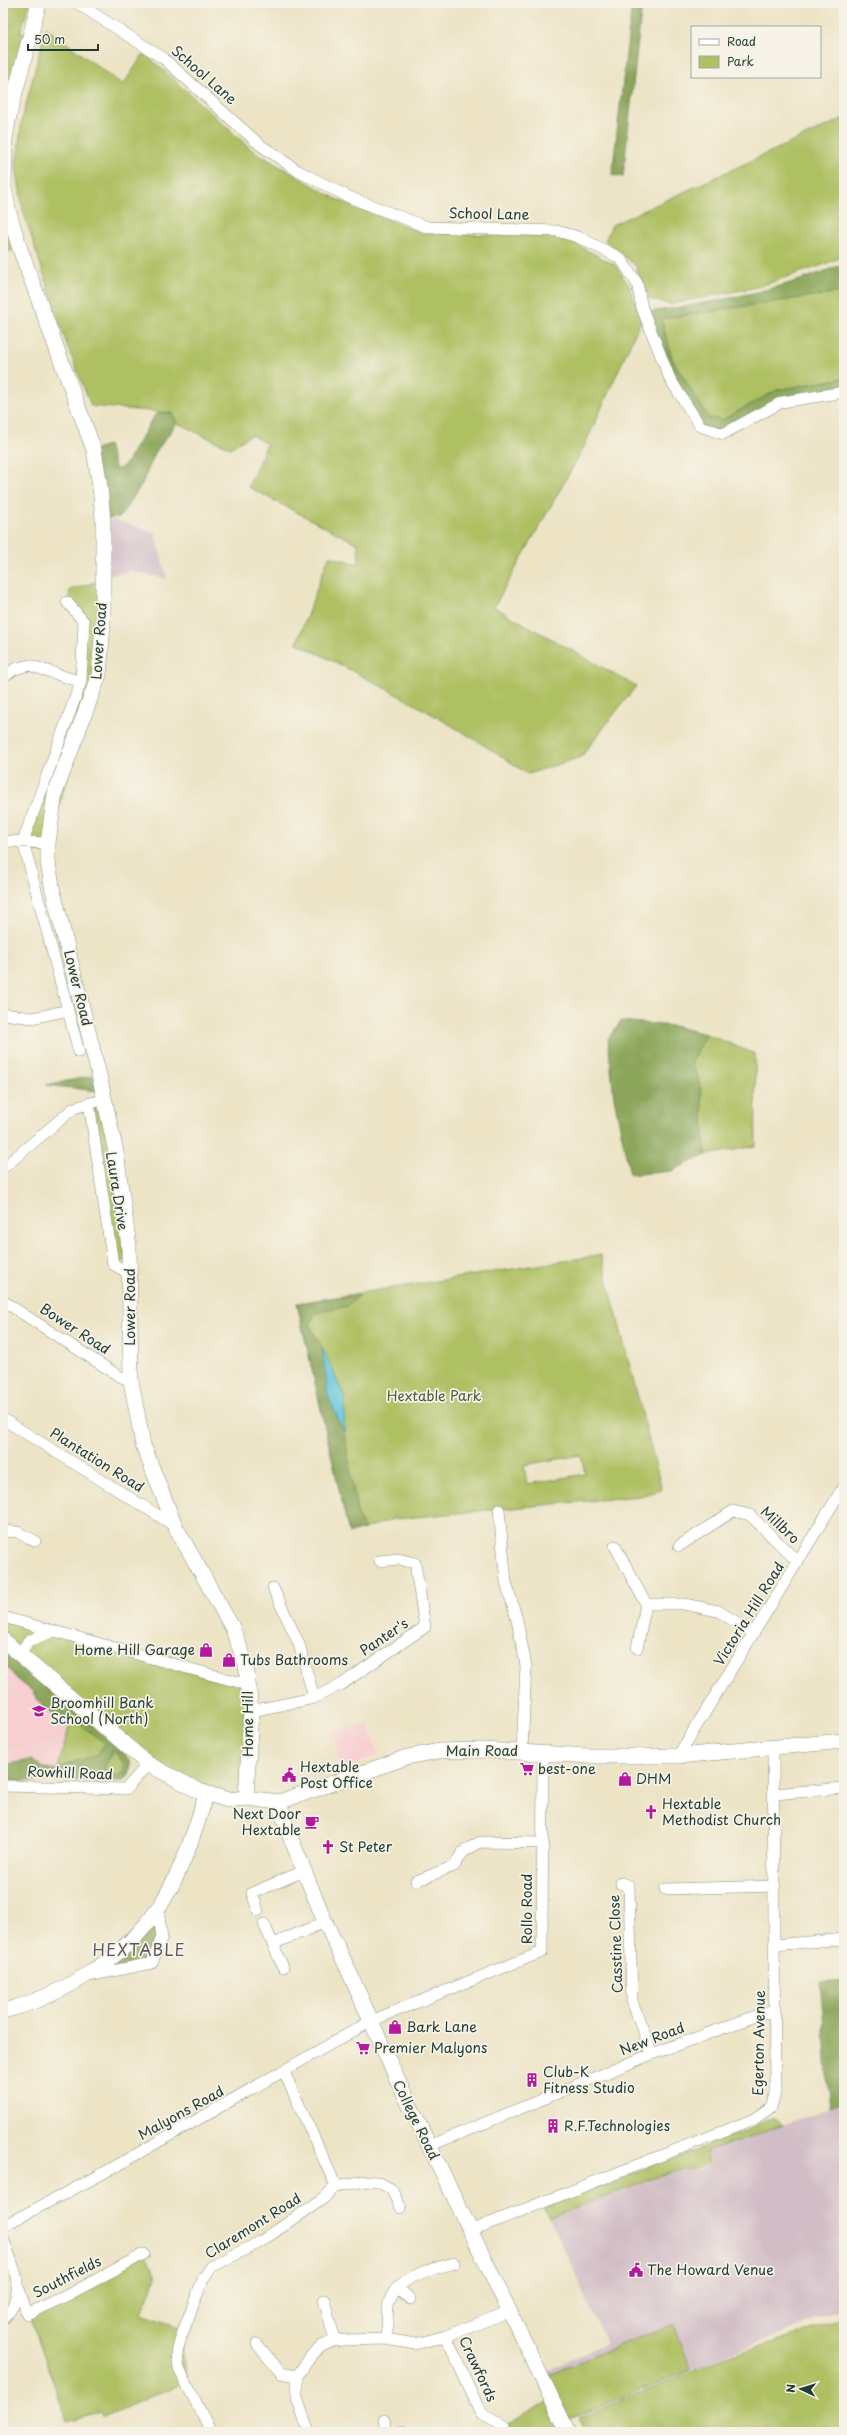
<svg xmlns="http://www.w3.org/2000/svg" width="847" height="2435" viewBox="0 0 847 2435" font-family="'Playpen Sans',sans-serif">
  <rect width="100%" height="100%" fill="#f7f3e8"/>
  <filter id="ink" filterUnits="userSpaceOnUse"><feTurbulence type="fractalNoise" baseFrequency=".025" numOctaves="2"/><feDisplacementMap in="SourceGraphic" scale="8" xChannelSelector="R" yChannelSelector="G"/><feConvolveMatrix kernelMatrix="1 2 1 2 8 2 1 2 1" color-interpolation-filters="sRGB"/></filter>
  <filter id="wash" filterUnits="userSpaceOnUse"><feTurbulence type="fractalNoise" baseFrequency=".012" numOctaves="4" result="noise"/><feDisplacementMap in="SourceGraphic" scale="16" xChannelSelector="R" yChannelSelector="G"/><feGaussianBlur stdDeviation="0.9" result="paint"/><feColorMatrix in="noise" values="0 0 0 0 0 0 0 0 0 0 0 0 0 0 0 0 0 1.4 0 .05"/><feComposite in="paint" operator="in"/></filter>
  <g filter="url(#wash)">
    <rect width="100%" height="100%" fill="#ede4c6"/>
    <path fill="#f7cfd1" d="M3,1649L94,1728L99,1782L86,1780L3,1781Z
      M368,1724L379,1756L342,1768L332,1732Z"/>
    <path fill="#d2bdc6" d="M103,519L119,521L155,533L167,579L131,571L108,575Z
      M844,2101V2308L570,2419L540,2373L606,2343L550,2219L673,2172L695,2171L710,2164L707,2152L830,2108Z"/>
    <path fill="#afc064" stroke="#677e4c" fill-rule="evenodd" d="M3,3H30L20,33H30L4,163L20,249L3,252Z
      M46,28L123,85L144,53L253,151L336,199L423,233L562,237L615,265L628,284L642,318L583,449L494,607L636,686L581,757L528,774C455,724 376,682 297,643L329,556L359,564L358,544L248,487L267,444L251,435L230,448L177,423L172,413L91,406L67,345L23,211L16,166L22,119Z
      M844,118V256L825,264L757,287L670,304L649,299L635,265L605,241L612,225Z
      M840,292L844,295V378L777,390L722,420L708,418L672,359L661,318Z
      M102,580L103,624L86,711L48,843L24,840L81,682L84,616L69,600L70,590Z
      M706,1034L755,1054L756,1146L706,1155L700,1081L691,1063Z
      M97,1106L102,1111L126,1259L122,1263L117,1258L94,1108Z
      M601,1255L662,1490L640,1496L395,1519L349,1533L297,1303ZM581,1455L585,1474L527,1484L524,1465Z
      M3,1617L249,1685L247,1798L180,1781L3,1640Z
      M74,1709L130,1759C132,1770 130,1777 120,1781L55,1779Z
      M773,2117L783,2125L706,2152L708,2163L694,2170L673,2171L550,2218L545,2208C619,2173 700,2154 773,2117Z
      M145,2253L156,2277L141,2314L182,2328L181,2337L186,2382L103,2417L99,2412L67,2421L31,2319Z
      M844,2319V2432H585L579,2418L721,2359Z
      M673,2324L691,2369L570,2419L546,2375Z
      M549,2401L563,2432H494Z"/>
    <path fill="#8ba65a" stroke="#557247" fill-rule="evenodd" d="M632,3H642L623,177L612,175Z
      M844,263V295L840,292L661,319L672,359L709,418L722,420L777,390L844,378V392L782,402L723,434L700,426L672,376L649,312C710,303 789,289 844,263Z
      M156,413H172L177,423L155,453L142,484L120,517L103,519L93,450L108,445L116,470L125,465Z
      M621,1021L673,1026L706,1034L691,1063L700,1081L706,1155L671,1171L630,1175L614,1098L608,1039Z
      M93,1076L98,1091L46,1085Z
      M359,1295L348,1306L315,1313L310,1326L322,1347L328,1396L344,1432L358,1517L365,1529L349,1533L297,1303Z
      M3,1649L121,1752C129,1761 133,1768 125,1779L99,1782L86,1780L3,1781V1765L31,1760L44,1768L58,1770L71,1763L98,1754L105,1743L71,1718L51,1712L42,1706L32,1691L17,1679L3,1663ZM113,1750L123,1762L124,1772L117,1776L104,1769Z
      M156,1912L161,1936L151,1962L86,1976Z
      M844,1980V2102L830,2108C825,2066 825,2024 820,1982Z"/>
    <path fill="#5cc4d9" stroke="#3e8086" d="M322,1347L345,1398L344,1432L328,1396Z"/>
  </g>
  <g filter="url(#ink)">
    <g fill="none" stroke-linecap="round" stroke-linejoin="round">
      <defs>
        <path id="street" d="M77,3L163,58L259,144L298,171L351,198L427,227L557,231L578,237L620,258L637,283L642,308L670,379L700,426L723,434L782,402L844,392
          M67,602L84,622L81,682L23,841L79,1052
          M3,677L15,669L29,665L81,682
          M3,841L48,843
          M3,1014L33,1018L68,1010
          M89,1103L113,1264L130,1274
          M3,1168L74,1108L95,1102
          M3,1301L119,1376L131,1381
          M3,1419L175,1526
          M499,1510L506,1582L517,1620L526,1666L522,1751
          M3,1531L17,1532L35,1541
          M615,1546L646,1604H684L718,1611L754,1633
          M679,1546L733,1511L750,1515L798,1562
          M273,1588L299,1644L314,1698
          M3,1617L249,1685
          M637,1648L646,1604
          M20,1655L28,1641L52,1632
          M251,1711L314,1698L342,1684L425,1627L415,1563L398,1559L380,1561
          M678,1756L844,1486
          M3,1786L126,1789L148,1764
          M774,1794L844,1788
          M416,1881L454,1866L463,1852L480,1842L543,1843
          M621,1883L629,1886L632,2001L652,2054
          M665,1889L775,1886
          M258,1911L252,1893L304,1871
          M264,1924L283,1967
          M273,1944L325,1922
          M774,1945L844,1939
          M88,1976L152,1963L162,1937L158,1910
          M284,2072L336,2186
          M429,2146L652,2054L775,2009
          M3,2226L100,2175L371,2021L542,1952L543,1753
          M470,2231L754,2119L771,2107L775,2094L773,1748
          M3,2238C14,2271 29,2290 3,2320
          M19,2288L27,2314L64,2297L144,2254
          M398,2288L410,2299
          M324,2300L335,2340
          M446,2336L481,2414L504,2426
          M386,2339C388,2328 386,2313 389,2302C397,2276 432,2269 454,2263
          M257,2344L281,2373L297,2376
          M384,2420L387,2432
          M211,2432L179,2369L177,2353L181,2337L203,2279L211,2267L260,2242L324,2198L336,2186L366,2181L378,2182L391,2189L401,2208
          M309,2432L297,2398V2376L311,2356L322,2346L333,2341L344,2340L386,2339L415,2344L446,2336L508,2312
          M399,2432L403,2431"/>
        <path id="secondary" d="M39,3L9,115L5,139L4,188L9,213L20,249L94,450L100,486L103,519V624L99,675L55,793L48,843V863L53,891L100,1079L116,1152L129,1247L131,1381L143,1445L175,1526L232,1627L246,1664L251,1711L246,1798
          M3,1640L148,1764L199,1791L228,1800L246,1798L279,1802L407,1757L439,1751L483,1750L589,1756H678L844,1741
          M279,1802L288,1831L325,1922L347,1967L397,2079L568,2432
          M3,2011C60,1997 125,1958 158,1909C181,1874 195,1833 206,1794"/>
      </defs>
      <use href="#street" stroke="#86907d" stroke-width="12"/>
      <use href="#secondary" stroke="#86907d" stroke-width="16"/>
      <use href="#street" stroke="#fff" stroke-width="11"/>
      <use href="#secondary" stroke="#fff" stroke-width="15"/>
    </g>
  </g>
  <defs>
    <symbol id="shop-bare" viewBox="-9 -9 18 18"><path d="M-5-2.5h2.3a2.7 3.5 0 0 1 5.4 0H5L5.5 6h-11ZM-1.5-2.5h3a1.5 2.3 0 0 0-3 0Z" fill="#b5179e" stroke="#f7f3e8" stroke-width="2.5" paint-order="stroke"/></symbol>
    <symbol id="school-bare" viewBox="-9 -9 18 18"><path d="M0-5L7-2L0 1L-7-2ZM-4 1L0 2.5L4 1V4Q0 6-4 4Z" fill="#b5179e" stroke="#f7f3e8" stroke-width="2.5" paint-order="stroke"/></symbol>
    <symbol id="supermarket-bare" viewBox="-9 -9 18 18"><path d="M-6-5.5h2.5l.6 2H6L4.5 2H-2.5L-4.4-4H-6ZM-1.5 3.2a1.3 1.3 0 1 0 .1 0ZM3 3.2a1.3 1.3 0 1 0 .1 0Z" fill="#b5179e" stroke="#f7f3e8" stroke-width="2.5" paint-order="stroke"/></symbol>
    <symbol id="civic-bare" viewBox="-9 -9 18 18"><path d="M-.6-6.5H3V-4.5H.6V-3L4-1V1h2V6H-6V1h2V-1L-.6-3ZM-1.2 2.5V6h2.4V2.5Z" fill="#b5179e" stroke="#f7f3e8" stroke-width="2.5" paint-order="stroke"/></symbol>
    <symbol id="church-bare" viewBox="-9 -9 18 18"><path d="M-1.2-6h2.4v3.5h3.3v2.4h-3.3V6h-2.4V-.1h-3.3v-2.4h3.3Z" fill="#b5179e" stroke="#f7f3e8" stroke-width="2.5" paint-order="stroke"/></symbol>
    <symbol id="cafe-bare" viewBox="-9 -9 18 18"><path d="M-5.5-4.5H6V0H3Q3 3.5 0 3.5H-2.5Q-5.5 3.5-5.5 0ZM3-3.2v2h1.7v-2ZM-6 4.5H4V6H-6Z" fill="#b5179e" stroke="#f7f3e8" stroke-width="2.5" paint-order="stroke"/></symbol>
    <symbol id="building-bare" viewBox="-9 -9 18 18"><path d="M-4-6H4V6H1V3H-1V6H-4ZM-2.5-4.3h1.7v1.8h-1.7ZM.8-4.3h1.7v1.8H.8ZM-2.5-1h1.7V.8h-1.7ZM.8-1h1.7V.8H.8Z" fill="#b5179e" stroke="#f7f3e8" stroke-width="2.5" paint-order="stroke"/></symbol>
  </defs>
  <g fill-rule="evenodd">
    <use href="#shop-bare" x="196" y="1640" width="20" height="20"/>
    <use href="#shop-bare" x="219" y="1650" width="20" height="20"/>
    <use href="#school-bare" x="29" y="1701" width="20" height="20"/>
    <use href="#supermarket-bare" x="517" y="1759" width="20" height="20"/>
    <use href="#civic-bare" x="279" y="1765" width="20" height="20"/>
    <use href="#shop-bare" x="615" y="1769" width="20" height="20"/>
    <use href="#church-bare" x="641" y="1802" width="20" height="20"/>
    <use href="#cafe-bare" x="302" y="1812" width="20" height="20"/>
    <use href="#church-bare" x="318" y="1837" width="20" height="20"/>
    <use href="#shop-bare" x="385" y="2017" width="20" height="20"/>
    <use href="#supermarket-bare" x="353" y="2038" width="20" height="20"/>
    <use href="#building-bare" x="522" y="2070" width="20" height="20"/>
    <use href="#building-bare" x="543" y="2116" width="20" height="20"/>
    <use href="#civic-bare" x="626" y="2260" width="20" height="20"/>
  </g>
  <g text-anchor="middle" stroke-width="3.5" stroke-linejoin="round" paint-order="stroke">
    <g font-size="14" fill="#1f3d34" stroke="#f7f3e8">
      <text transform="translate(204 75) rotate(41)" y="5">School Lane</text>
      <text transform="translate(489 214) rotate(1)" y="5">School Lane</text>
      <text transform="translate(99 641) rotate(-86)" y="5">Lower Road</text>
      <text transform="translate(78 988) rotate(76)" y="5">Lower Road</text>
      <text transform="translate(117 1191) rotate(81)" y="5">Laura Drive</text>
      <text transform="translate(130 1307) rotate(-90)" y="5">Lower Road</text>
      <text transform="translate(75 1329) rotate(33)" y="5">Bower Road</text>
      <text transform="translate(97 1460) rotate(32)" y="5">Plantation Road</text>
      <text transform="translate(780 1525) rotate(43)" y="5">Millbro</text>
      <text transform="translate(749 1614) rotate(-58)" y="5">Victoria Hill Road</text>
      <text transform="translate(384 1637) rotate(-34)" y="5">Panter's</text>
      <text transform="translate(248 1724) rotate(-90)" y="5">Home Hill</text>
      <text x="482" y="1756">Main Road</text>
      <text transform="translate(70 1773) rotate(2)" y="5">Rowhill Road</text>
      <text transform="translate(527 1909) rotate(-90)" y="5">Rollo Road</text>
      <text transform="translate(616 1944) rotate(-92)" y="5">Casstine Close</text>
      <text transform="translate(652 2039) rotate(-21)" y="5">New Road</text>
      <text transform="translate(759 2043) rotate(-89)" y="5">Egerton Avenue</text>
      <text transform="translate(181 2113) rotate(-29)" y="5">Malyons Road</text>
      <text transform="translate(416 2120) rotate(64)" y="5">College Road</text>
      <text transform="translate(253 2226) rotate(-32)" y="5">Claremont Road</text>
      <text transform="translate(67 2277) rotate(-27)" y="5">Southfields</text>
      <text transform="translate(478 2369) rotate(65)" y="5">Crawfords</text>
    </g>
    <g font-size="14" fill="#435e40" stroke="#f7f3e8">
      <text x="434" y="1401">Hextable Park</text>
    </g>
    <g font-size="14" fill="#1f3d34" stroke="#f7f3e8" text-anchor="start">
      <text x="195" y="1655" text-anchor="end">Home Hill Garage</text>
      <text x="240" y="1665">Tubs Bathrooms</text>
      <text x="50" y="1708">Broomhill Bank<tspan x="50" dy="16">School (North)</tspan></text>
      <text x="300" y="1772">Hextable<tspan x="300" dy="16">Post Office</tspan></text>
      <text x="538" y="1774">best-one</text>
      <text x="636" y="1784">DHM</text>
      <text x="662" y="1809">Hextable<tspan x="662" dy="16">Methodist Church</tspan></text>
      <text x="301" y="1819" text-anchor="end">Next Door<tspan x="301" dy="16">Hextable</tspan></text>
      <text x="339" y="1852">St Peter</text>
      <text x="406" y="2032">Bark Lane</text>
      <text x="374" y="2053">Premier Malyons</text>
      <text x="543" y="2077">Club-K<tspan x="543" dy="16">Fitness Studio</tspan></text>
      <text x="564" y="2131">R.F.Technologies</text>
      <text x="647" y="2275">The Howard Venue</text>
    </g>
    <g font-size="16" letter-spacing="1" fill="#5c5965" stroke="#f7f3e8">
      <text x="139" y="1956">HEXTABLE</text>
    </g>
  </g>
  <rect width="847" height="2435" fill="none" stroke="#f7f3e8" stroke-width="16"/>
  <rect x="691" y="26" width="130" height="52" fill="#f7f3e8" stroke="#a1aaa0"/>
  <rect x="699" y="39" width="20" height="6" fill="#ffffff" stroke="#a1aaa0"/>
  <text x="727" y="46" font-size="12" fill="#1f3d34">Road</text>
  <rect x="699" y="56" width="20" height="12" fill="#afc064" stroke="#a1aaa0"/>
  <text x="727" y="66" font-size="12" fill="#1f3d34">Park</text>
  <g transform="translate(801 2389) rotate(274)" stroke="#f7f3e8" stroke-width="3" paint-order="stroke">
  <path d="M0-3L7 15L0 10L-7 15Z" fill="#1f3d34"/>
  <text y="-6" font-size="11" font-weight="bold" text-anchor="middle" fill="#1f3d34">N</text>
  </g>
  <path d="M28 44v6h70v-6" fill="none" stroke="#1f3d34" stroke-width="2"/>
  <text x="34" y="44" font-size="12" fill="#1f3d34" stroke="#f7f3e8" stroke-width="3" paint-order="stroke">50 m</text>
</svg>
